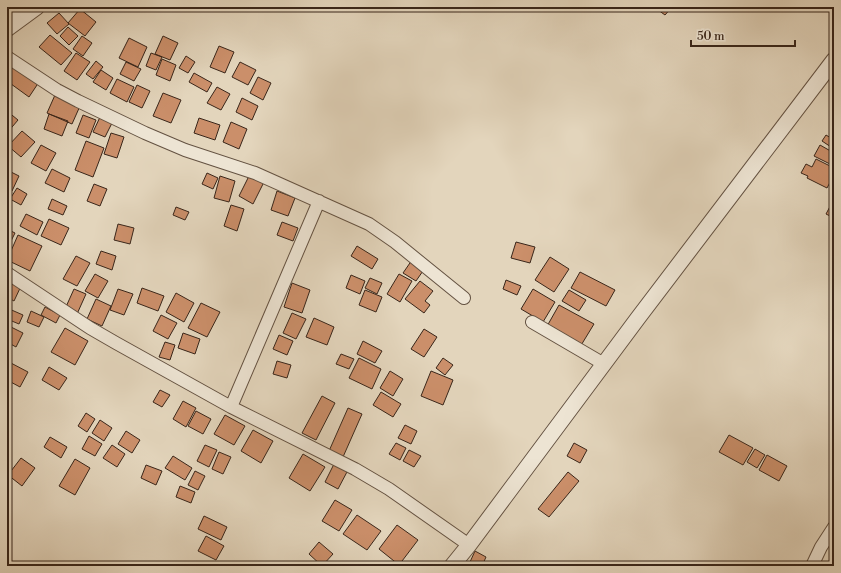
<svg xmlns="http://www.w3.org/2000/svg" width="841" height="573" viewBox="0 0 841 573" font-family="'Libre Bodoni',serif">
  <rect width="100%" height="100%" fill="#e3d5bc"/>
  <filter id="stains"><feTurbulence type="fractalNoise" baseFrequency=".005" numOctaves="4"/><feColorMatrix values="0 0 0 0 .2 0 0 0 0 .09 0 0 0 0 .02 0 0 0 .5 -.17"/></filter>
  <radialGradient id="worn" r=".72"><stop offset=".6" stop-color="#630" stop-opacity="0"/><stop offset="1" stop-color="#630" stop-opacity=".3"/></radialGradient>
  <path fill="#cb8f6a" stroke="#39261a" d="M654,7H672L665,15Z
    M80,9L96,22L85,36L68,23Z
    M59,13L69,24L57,34L47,23Z
    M68,27L78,36L69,45L60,36Z
    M50,35L72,53L61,65L39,47Z
    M82,36L92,43L83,56L73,49Z
    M163,36L178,43L170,60L155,54Z
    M129,38L147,47L138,67L119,58Z
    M219,46L234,52L225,73L210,67Z
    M76,53L90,62L77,80L64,71Z
    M151,53L162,57L156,70L146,66Z
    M186,56L195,62L188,73L179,68Z
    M7,59L39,82L29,97L7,81Z
    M162,59L176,65L170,81L156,75Z
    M96,61L103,67L93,79L86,74Z
    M126,62L141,69L134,81L120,74Z
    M240,62L256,70L248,85L232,77Z
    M101,70L113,78L106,90L93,82Z
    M194,73L212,83L207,92L189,82Z
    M258,77L271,83L263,100L250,93Z
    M117,79L134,87L127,102L110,93Z
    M137,85L150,91L142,108L129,102Z
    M217,87L230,94L221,110L207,103Z
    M163,93L181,100L171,123L153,116Z
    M55,95L80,106L72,124L47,113Z
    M242,98L258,106L252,120L236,112Z
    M7,111L18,120L7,133Z
    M49,114L68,121L62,136L44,129Z
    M83,115L96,120L89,138L76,133Z
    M101,115L113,121L105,137L93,132Z
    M199,118L220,125L215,140L194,133Z
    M231,122L247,129L239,149L223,142Z
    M22,131L35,142L21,157L8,146Z
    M111,133L124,137L117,158L104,154Z
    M834,134V149L822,141L826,135L831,138Z
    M86,141L104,148L93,177L75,170Z
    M41,145L56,153L46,171L31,163Z
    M820,145L834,153V166L814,156Z
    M816,159L834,168V175L827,188L807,178L808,176L801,173L806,164L812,167Z
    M52,169L70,178L64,192L45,183Z
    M9,171L19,176L12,191L7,189V175Z
    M251,172L265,180L253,204L239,196Z
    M207,173L218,178L213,189L202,184Z
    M220,176L235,181L229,202L214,198Z
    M94,184L107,189L100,206L87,201Z
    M17,188L27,194L21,205L10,199Z
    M277,191L295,198L288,216L271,210Z
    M52,199L67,206L63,215L48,209Z
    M834,199V218L826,214Z
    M231,205L244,209L237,231L224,226Z
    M176,207L189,212L185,220L173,215Z
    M26,214L43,222L37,235L20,226Z
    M49,219L69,228L61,245L41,236Z
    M282,222L298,228L293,241L277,235Z
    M118,224L134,228L130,244L114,240Z
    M7,229L15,233L7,249Z
    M18,235L42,246L30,271L7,260Z
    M516,242L535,247L530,263L511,258Z
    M357,246L378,259L372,269L351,256Z
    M101,251L116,256L112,270L96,264Z
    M76,256L90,263L77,286L63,279Z
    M550,257L569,269L554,292L535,280Z
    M412,260L425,268L416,281L403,273Z
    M580,272L615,290L606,306L571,288Z
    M95,274L108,281L98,298L85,291Z
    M399,274L412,281L400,302L387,294Z
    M351,275L365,281L360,294L346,288Z
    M10,278L22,284L14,301L7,297V285Z
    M370,278L382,283L377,294L365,288Z
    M506,280L521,286L517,295L503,289Z
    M420,281L433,291L425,301L430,305L424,313L405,299Z
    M292,283L310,290L302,313L284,307Z
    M142,288L164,296L158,311L137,303Z
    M74,289L86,294L77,314L65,309Z
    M118,289L133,294L124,315L110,310Z
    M533,289L555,302L543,322L521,309Z
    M365,290L382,297L376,312L359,305Z
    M569,290L586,300L579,311L562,301Z
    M176,293L194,303L184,322L166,312Z
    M96,299L111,306L102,326L87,319Z
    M201,303L220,312L207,337L188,328Z
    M559,305L594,324L580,347L546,328Z
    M45,307L60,315L56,323L41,315Z
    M7,308L23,315L19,324L7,319Z
    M31,311L44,317L39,327L27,322Z
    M292,313L306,319L296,339L283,333Z
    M161,315L177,323L168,339L153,331Z
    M314,318L334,327L327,345L306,337Z
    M7,325L23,333L16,347L7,342Z
    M65,328L88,341L75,365L51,352Z
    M424,329L437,337L424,357L411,349Z
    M183,333L200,339L195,354L178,348Z
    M279,335L293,341L287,355L273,349Z
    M363,341L382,351L375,363L357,354Z
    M165,342L175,345L170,360L159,357Z
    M341,354L354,359L349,369L336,364Z
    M359,358L381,369L372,389L349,378Z
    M443,358L453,365L445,375L436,368Z
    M277,361L291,365L287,378L273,374Z
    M9,362L28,372L20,387L7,380V365Z
    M49,367L67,378L59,390L42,380Z
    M390,371L403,379L393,396L380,388Z
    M431,371L453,380L443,405L421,396Z
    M160,390L170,395L162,407L153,402Z
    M381,392L401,404L393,417L373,405Z
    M322,396L335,403L316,440L302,433Z
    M183,401L196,408L186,427L173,419Z
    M348,408L362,414L343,457L329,451Z
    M196,411L211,419L203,434L188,426Z
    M86,413L95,419L87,432L78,426Z
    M225,415L245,426L234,445L214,434Z
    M100,420L112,428L104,441L92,433Z
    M405,425L417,431L411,444L398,438Z
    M253,430L273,441L261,463L241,451Z
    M126,431L140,440L132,453L118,444Z
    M729,435L753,448L743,465L719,452Z
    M89,436L102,444L95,456L82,449Z
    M50,437L67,447L61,458L44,447Z
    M396,443L406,448L400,460L389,454Z
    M574,443L587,450L580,463L567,456Z
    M112,445L125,454L117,467L103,458Z
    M205,445L217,450L209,467L197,461Z
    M755,449L765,455L757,468L747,462Z
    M409,450L421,456L414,467L403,461Z
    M219,452L231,457L223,474L212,469Z
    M303,454L325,467L310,491L289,478Z
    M767,455L787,466L779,481L759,470Z
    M173,456L192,468L185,480L165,468Z
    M21,458L35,468L22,486L8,475Z
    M75,459L90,468L75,495L59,486Z
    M334,464L348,470L338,489L325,482Z
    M146,465L162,471L156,485L141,478Z
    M195,471L205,476L198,490L188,485Z
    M568,472L579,481L549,517L538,509Z
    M180,486L195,492L191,503L176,497Z
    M335,500L352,510L339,531L322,521Z
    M357,515L381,531L367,550L343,534Z
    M204,516L227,527L221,540L198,529Z
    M397,525L418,540L399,565L379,549Z
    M206,536L224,546L216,560L198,551Z
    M319,542L333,554L322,566L309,554Z
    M475,551L486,557L482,566L470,562Z"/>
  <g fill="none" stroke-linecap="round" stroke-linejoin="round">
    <defs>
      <path id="minor" d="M7,9L19,20
        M7,57L57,90L78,101L145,133L185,150L255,173L369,224L395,242L464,298
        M7,273L90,328L116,343L231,407L355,469L389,489L469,545
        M532,322L604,364
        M231,407L319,201
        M812,566L821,547L834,527"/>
      <path id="tertiary" d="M7,29L37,7
        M452,566L469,545L638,318L834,60"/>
    </defs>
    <use href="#minor" stroke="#645242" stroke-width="14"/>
    <use href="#tertiary" stroke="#645242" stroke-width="17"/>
    <use href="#minor" stroke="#ede4d3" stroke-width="12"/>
    <use href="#tertiary" stroke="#ede4d3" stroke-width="15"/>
  </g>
  <rect width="841" height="573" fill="none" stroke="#e3d5bc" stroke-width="24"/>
  <rect x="8" y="8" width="825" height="557" fill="none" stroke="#39261a" stroke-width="2"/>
  <rect x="12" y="12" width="817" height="549" fill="none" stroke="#39261a"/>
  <path d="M691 40v6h104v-6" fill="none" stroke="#39261a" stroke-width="2"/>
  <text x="697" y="40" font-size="12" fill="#39261a" stroke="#ede4d3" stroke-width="3" paint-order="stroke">50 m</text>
  <rect width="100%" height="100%" filter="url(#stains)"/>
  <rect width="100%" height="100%" fill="url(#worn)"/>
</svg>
